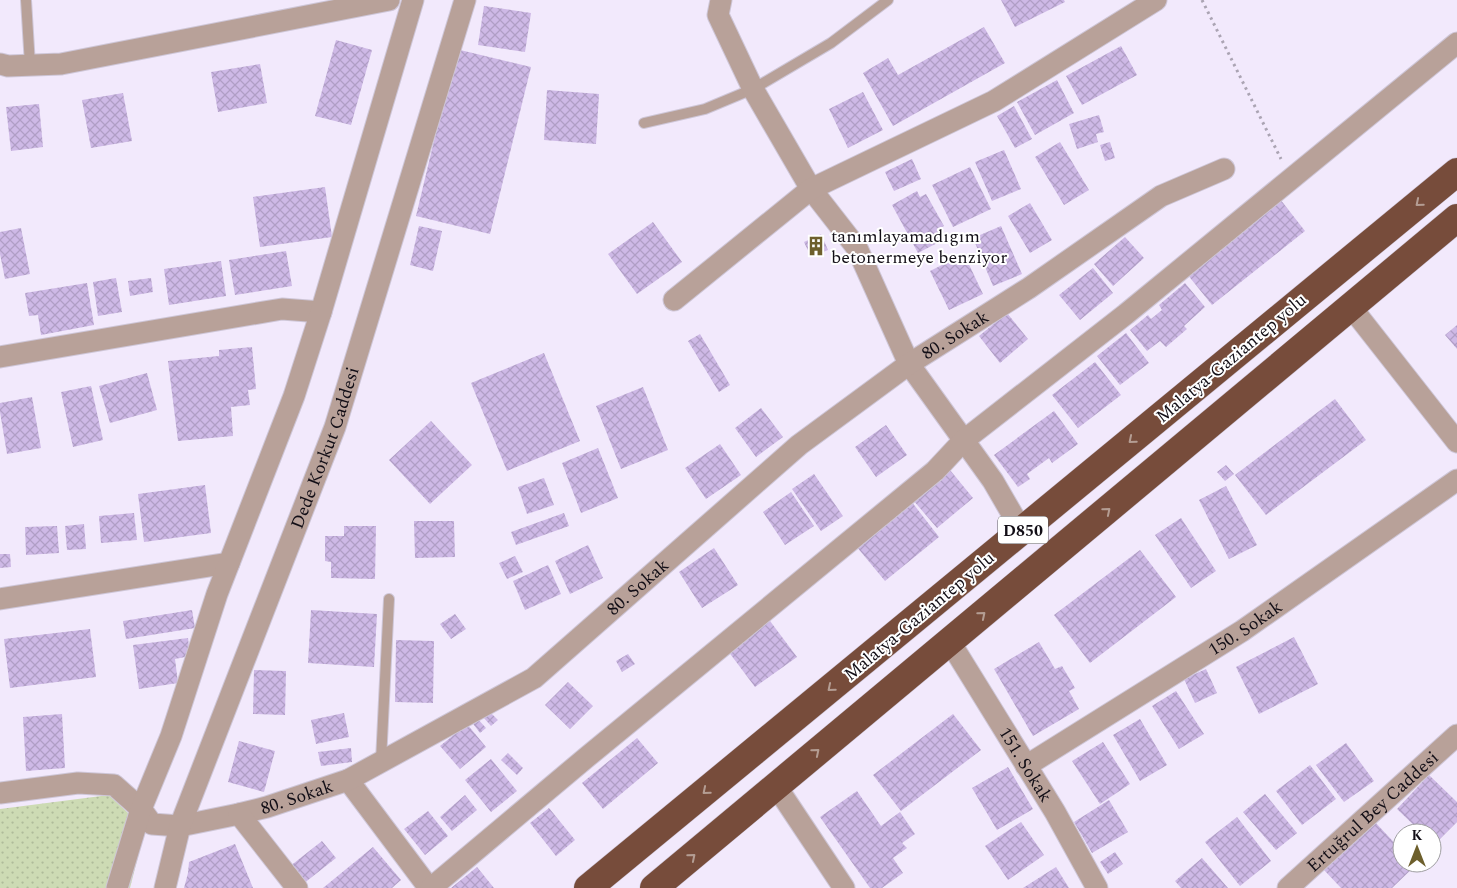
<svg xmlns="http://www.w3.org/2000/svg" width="1457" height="888" viewBox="0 0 1457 888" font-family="Spectral,serif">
  <defs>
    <pattern id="park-dots" width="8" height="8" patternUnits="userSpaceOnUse" patternTransform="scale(1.25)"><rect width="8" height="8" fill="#cddbb4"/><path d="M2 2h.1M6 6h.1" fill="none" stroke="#afbb9a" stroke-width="1.8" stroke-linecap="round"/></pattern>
    <pattern id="building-cross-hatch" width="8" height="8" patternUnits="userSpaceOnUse" patternTransform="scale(1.25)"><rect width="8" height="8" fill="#ceb9e6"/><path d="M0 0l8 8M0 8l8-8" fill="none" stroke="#b09ec5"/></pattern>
  </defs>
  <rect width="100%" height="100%" fill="#f2e9fc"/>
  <path fill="url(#park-dots)" d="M109,795L145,829L130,888H0V809Z"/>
  <path fill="url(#building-cross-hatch)" d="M1001,0H1064L1065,2L1015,27Z
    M484,6L531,13L525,52L478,45Z
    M984,27L1005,63L893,126L863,73L888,58L898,75Z
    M336,40L372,50L351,125L315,116Z
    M1121,46L1137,75L1082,105L1066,76Z
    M456,49L531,67L490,234L416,216Z
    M260,64L267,103L218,112L211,72Z
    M1057,80L1074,113L1035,135L1017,102Z
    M547,90L599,94L596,144L544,140Z
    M863,92L883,130L848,148L829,109Z
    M123,93L132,141L91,148L82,100Z
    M39,104L43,147L11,151L6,107Z
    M1014,106L1032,139L1015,148L997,116Z
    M1099,115L1104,132L1096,134L1098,142L1077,149L1069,124Z
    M1060,142L1089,190L1064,205L1035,157Z
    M1110,142L1115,158L1105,161L1100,145Z
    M1004,150L1021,189L992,201L975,162Z
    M912,159L921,179L894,191L885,172Z
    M970,167L991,209L953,227L932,185Z
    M325,187L332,237L260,247L253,197Z
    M917,191L920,197L926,194L944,226L938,229L943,240L918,253L892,205Z
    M1280,199L1305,231L1212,305L1187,274Z
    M1030,203L1052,240L1030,253L1008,216Z
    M653,222L682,262L637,294L608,254Z
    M419,226L442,231L433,271L410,265Z
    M1001,226L1022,274L993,286L973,238Z
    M21,228L30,274L5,279L0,254V232Z
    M821,234L828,250L811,257L804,242Z
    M1125,237L1144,258L1113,286L1094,264Z
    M286,251L292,286L235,295L229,260Z
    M964,254L983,294L949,310L930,271Z
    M221,261L226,296L169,305L164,269Z
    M1093,268L1113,293L1080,320L1059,295Z
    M116,278L122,312L98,316L93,282Z
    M151,278L153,292L130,296L128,281Z
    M87,283L94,325L41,335L38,315L29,316L25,293Z
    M1185,283L1205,307L1184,326L1187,329L1166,347L1160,341L1147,351L1130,330L1148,315L1151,319L1162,310L1159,305Z
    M1007,313L1028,339L1000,363L979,336Z
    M1457,325V349L1445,335Z
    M1126,333L1149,363L1120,385L1097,356Z
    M700,334L730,385L719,392L688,341Z
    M252,347L256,389L248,390L250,405L231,407L233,436L178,441L168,361L219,356V350Z
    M544,353L580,441L507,471L471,383Z
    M1095,362L1121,395L1078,428L1052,395Z
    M147,373L157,410L110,423L99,386Z
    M91,386L103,440L73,447L61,392Z
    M643,387L668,450L621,469L596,406Z
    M32,397L41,448L7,454L0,412V403Z
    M1335,399L1366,440L1266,515L1235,475Z
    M761,408L783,437L756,457L735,428Z
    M1054,411L1078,444L1052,463L1049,458L1027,474L1030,479L1018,487L994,455Z
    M431,421L472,465L430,504L389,460Z
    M886,425L907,455L876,477L855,447Z
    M720,444L741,475L706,499L685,468Z
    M598,448L618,498L581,513L562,463Z
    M1226,465L1234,474L1225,481L1217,472Z
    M950,470L973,498L937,528L913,500Z
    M814,474L843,516L821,531L792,489Z
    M544,478L554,505L527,514L518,487Z
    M205,485L211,533L144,542L138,494Z
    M1226,486L1257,545L1229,559L1199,500Z
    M791,492L814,526L785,545L763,512Z
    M911,501L939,537L885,581L856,546Z
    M134,513L137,540L101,543L99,516Z
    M564,513L569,526L516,545L511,532Z
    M1181,518L1216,571L1191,588L1155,535Z
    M414,521H454L455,557L415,558Z
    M84,524L86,549L67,550L65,526Z
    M57,526L59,553L26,555L25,527Z
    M344,526H376L375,579L331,578V562L325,561V536H344Z
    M588,545L603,578L570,594L555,561Z
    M714,548L738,585L702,608L679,572Z
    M1140,550L1176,597L1090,663L1054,615Z
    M0,554H10L11,567L0,568Z
    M515,556L523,572L507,579L499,563Z
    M548,565L561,594L525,610L513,581Z
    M192,610L195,628L126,639L123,621Z
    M311,610L377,614L374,667L308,663Z
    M455,614L466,629L451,639L440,624Z
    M770,621L797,657L755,687L728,651Z
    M90,629L96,677L10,688L4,639Z
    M1294,637L1318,684L1259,714L1236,667Z
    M188,638L190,656L175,659L178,683L139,689L133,645Z
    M396,640L434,641L433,703L395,702Z
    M1039,642L1055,669L1062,666L1075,688L1069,691L1079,709L1033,736L994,669Z
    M628,654L635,664L622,672L616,661Z
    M1206,669L1217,693L1195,703L1184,679Z
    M254,670L286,671L285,715L253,714Z
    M568,682L593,706L570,729L545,705Z
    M1176,691L1204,734L1179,749L1152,706Z
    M489,711L498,720L491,726L483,717Z
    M344,713L349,737L316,744L311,720Z
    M62,714L65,768L26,771L23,717Z
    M953,714L981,750L901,811L873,775Z
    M476,717L486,728L480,733L471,721Z
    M1140,719L1167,765L1140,781L1113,735Z
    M467,724L486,747L460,769L440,746Z
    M637,738L658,763L603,809L582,783Z
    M239,741L275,751L264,792L228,782Z
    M1103,742L1130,784L1100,804L1072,761Z
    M1346,743L1374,781L1344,802L1316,765Z
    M351,748L352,762L321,766L318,752Z
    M508,753L523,768L517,775L501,760Z
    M491,759L517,791L491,812L465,780Z
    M1310,765L1336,799L1302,825L1276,791Z
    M1008,767L1033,809L997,830L972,788Z
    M1429,775L1457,802V822L1434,845L1432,843V833H1422L1397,809Z
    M857,791L881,826L900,812L915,834L902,843L907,848L893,858L903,873L882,888H870L820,817Z
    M1265,794L1297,833L1276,850L1243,812Z
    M465,795L477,810L452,831L440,817Z
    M1109,800L1128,832L1092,853L1074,822Z
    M549,808L575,840L556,856L530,823Z
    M428,811L448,836L425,855L404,829Z
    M1237,817L1271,861L1240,886L1205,842Z
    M1021,822L1044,855L1008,880L985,846Z
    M1375,822L1402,851V863H1414L1416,865L1392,888H1341L1324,870Z
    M322,841L336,858L303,884L289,867Z
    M235,844L253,888H184L188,873L189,862Z
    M373,847L401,880L392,888H323Z
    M1115,852L1123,864L1108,874L1100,862Z
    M1202,858L1228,888H1181L1175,881Z
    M477,867L494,888H451Z
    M1056,867L1069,888H1023Z"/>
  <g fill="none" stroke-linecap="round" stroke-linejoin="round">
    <defs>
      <path id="lane" d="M26,0L30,65
        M644,123L705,109L753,89L831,43L888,0
        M381,761L389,599"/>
      <g id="street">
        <path d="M721,0L718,15L753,89L811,189L857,248L909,364L993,481L1022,531"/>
        <path d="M0,64L8,66L61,64L389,0"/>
        <path d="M674,300L811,189L994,101L1156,0"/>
        <path d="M1351,307L1457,442"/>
        <path d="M0,357L282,309L321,312"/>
        <path d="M0,599L229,563"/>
        <path id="s1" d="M950,642L1055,812L1097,888"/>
        <path id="s2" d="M1026,766L1242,631L1457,480"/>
        <path d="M348,780L429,888"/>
        <path d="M776,786L844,888"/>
        <path id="s3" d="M0,793L78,783L114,785L141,809L152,824L180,826L239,814L267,807L348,780L534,678L799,445L909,364L1029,288L1161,196L1224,169"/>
        <path d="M239,814L297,888"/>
        <path d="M117,888L141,809L171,736L217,594L294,396L321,312L413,0"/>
        <path id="s4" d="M165,888L180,826L335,427L465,0"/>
        <path d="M431,888L587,757L935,471L963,441L1126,314L1457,43"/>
        <path id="s5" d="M1288,888L1457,735"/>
      </g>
      <path id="highway" d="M588,888L1457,172
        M654,888L1457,218"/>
    </defs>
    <use href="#lane" stroke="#cec6d7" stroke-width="12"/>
    <use href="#street" stroke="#cec6d7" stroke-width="23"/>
    <use href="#highway" stroke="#cec6d7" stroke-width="29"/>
    <path stroke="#aba4b3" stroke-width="3" stroke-dasharray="2.5 4" stroke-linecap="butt" d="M1202,0L1281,159"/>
    <use href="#lane" stroke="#b8a199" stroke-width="10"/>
    <use href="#street" stroke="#b8a199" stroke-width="21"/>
    <use href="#highway" stroke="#774c3b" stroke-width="28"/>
  </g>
  <defs><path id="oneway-chevron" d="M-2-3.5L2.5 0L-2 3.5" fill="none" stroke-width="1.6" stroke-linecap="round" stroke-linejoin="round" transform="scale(1.25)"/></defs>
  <g stroke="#b49d93">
    <use href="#oneway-chevron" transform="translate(1419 203) rotate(140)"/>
    <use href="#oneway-chevron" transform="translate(1132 440) rotate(140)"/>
    <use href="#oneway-chevron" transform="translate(1107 511) rotate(-40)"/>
    <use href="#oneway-chevron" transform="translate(982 615) rotate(-40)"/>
    <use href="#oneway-chevron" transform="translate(831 688) rotate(140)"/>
    <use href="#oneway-chevron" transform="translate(816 752) rotate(-40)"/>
    <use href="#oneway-chevron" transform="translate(706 791) rotate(140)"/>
    <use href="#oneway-chevron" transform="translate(692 857) rotate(-40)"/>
  </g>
  <defs>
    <symbol id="building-bare" viewBox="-9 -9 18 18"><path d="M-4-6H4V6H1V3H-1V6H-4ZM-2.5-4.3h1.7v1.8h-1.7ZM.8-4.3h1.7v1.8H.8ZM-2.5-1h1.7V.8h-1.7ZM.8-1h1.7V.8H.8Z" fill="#6d5f2c" stroke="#fff" stroke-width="2.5" paint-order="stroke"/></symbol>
  </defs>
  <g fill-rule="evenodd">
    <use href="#building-bare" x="802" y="232" width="28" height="28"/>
  </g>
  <g text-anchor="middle" stroke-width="4" stroke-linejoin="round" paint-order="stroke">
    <rect fill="#fff" stroke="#59565c" stroke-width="1" x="998" y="516.5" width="50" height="27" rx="4"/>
    <g font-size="16" font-weight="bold" fill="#120e16">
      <text x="1023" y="536">D850</text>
    </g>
    <g font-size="18" fill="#120e16" stroke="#fff" text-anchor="start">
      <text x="831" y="242">tanımlayamadıgım<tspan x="831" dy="21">betonermeye benziyor</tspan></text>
    </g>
    <g font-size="18" fill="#120e16" stroke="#fff">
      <text dy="6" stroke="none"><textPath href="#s3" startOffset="1128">80. Sokak</textPath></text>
      <text transform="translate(1231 358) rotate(-40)" y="6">Malatya-Gaziantep yolu</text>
      <text dy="6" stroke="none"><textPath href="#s4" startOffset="469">Dede Korkut Caddesi</textPath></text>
      <text dy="6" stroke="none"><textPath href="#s3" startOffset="722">80. Sokak</textPath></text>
      <text transform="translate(919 616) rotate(-40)" y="6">Malatya-Gaziantep yolu</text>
      <text dy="6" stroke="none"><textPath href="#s2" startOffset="259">150. Sokak</textPath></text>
      <text dy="6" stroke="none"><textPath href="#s1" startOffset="144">151. Sokak</textPath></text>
      <text dy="6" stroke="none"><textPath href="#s3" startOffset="318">80. Sokak</textPath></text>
      <text dy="6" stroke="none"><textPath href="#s5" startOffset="114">Ertuğrul Bey Caddesi</textPath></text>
    </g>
  </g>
  <g transform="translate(1417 848)"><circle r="24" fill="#ffffff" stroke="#a09fa2"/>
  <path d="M0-4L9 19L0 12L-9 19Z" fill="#6d5f2c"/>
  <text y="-8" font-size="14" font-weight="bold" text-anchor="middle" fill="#120e16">K</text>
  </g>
</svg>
